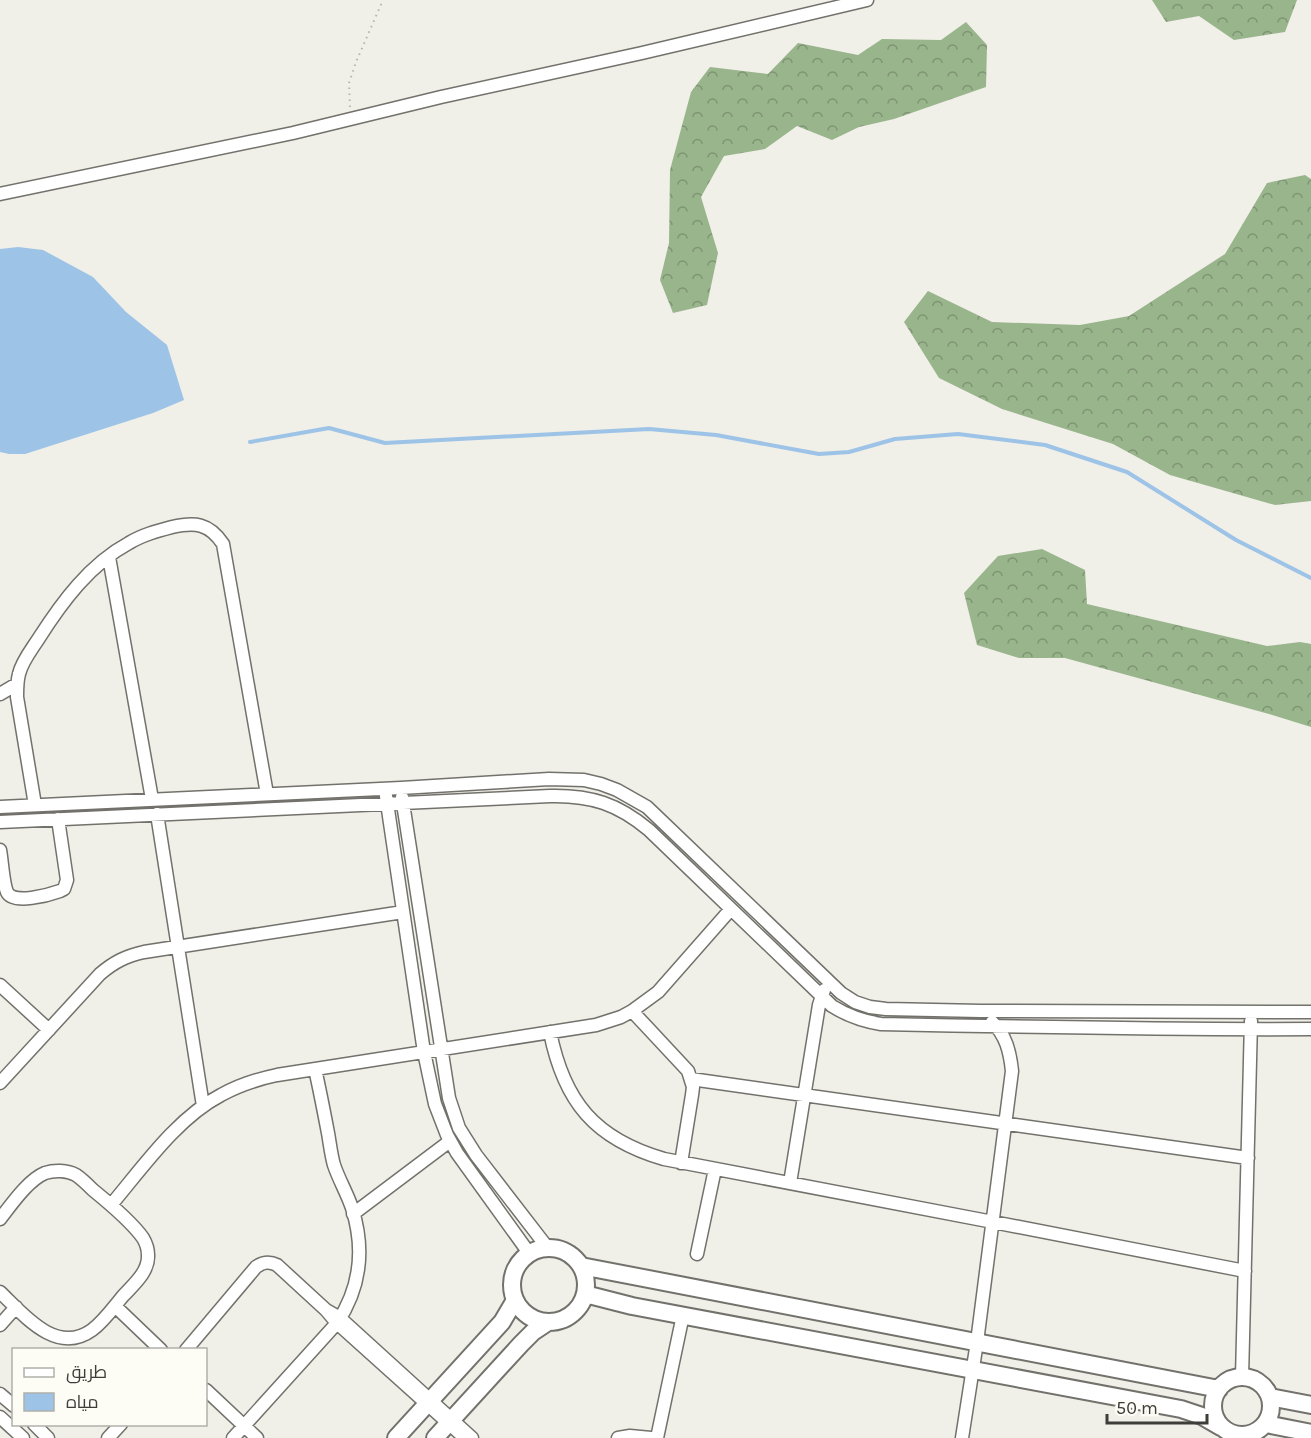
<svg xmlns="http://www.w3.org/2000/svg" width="1311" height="1438" viewBox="0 0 1311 1438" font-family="Karla,Cairo,sans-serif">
  <defs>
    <pattern id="forest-crowns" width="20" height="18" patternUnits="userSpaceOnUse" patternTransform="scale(1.5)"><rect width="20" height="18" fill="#99b58c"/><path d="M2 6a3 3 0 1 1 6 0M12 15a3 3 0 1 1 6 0" fill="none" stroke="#7e9473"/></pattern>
  </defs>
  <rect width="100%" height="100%" fill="#f0efe8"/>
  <path fill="url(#forest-crowns)" d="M1152,0H1297L1285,32L1234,40L1199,16L1166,22Z
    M966,22L987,45L986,87L894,119L859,127L832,140L797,126L765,149L724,156L701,197L718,253L707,305L673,313L660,280L669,243L670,170L691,92L710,67L768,74L798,43L858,55L882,39L941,40Z
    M1305,175L1311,179V501L1275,505L1170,475L1113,444L1002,409L939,378L904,322L928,291L992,322L1080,325L1129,316L1225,254L1267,183Z
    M1042,549L1085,570L1087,604L1267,646L1300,642L1311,644V727L1269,714L1065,658H1019L977,645L964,593L998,556Z"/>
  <path fill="#9dc3e7" d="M18,247L43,250L93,277L126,312L167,345L184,400L153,413L25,454H9L0,452V249Z"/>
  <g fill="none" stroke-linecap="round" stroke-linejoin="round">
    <path stroke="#9dc3e7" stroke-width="4" d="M250,442L329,428L385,443L649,429L716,435L819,454L849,452L895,439L958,434L1045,445L1127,472L1236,540L1311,578"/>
    <defs>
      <path id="street" d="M0,194L293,133L441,97L642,53L867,0
        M109,557L152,799
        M0,694L17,684
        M386,796L424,1052L435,1104L447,1135L457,1153L529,1253
        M402,797L449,1098L459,1128L476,1155L547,1247
        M35,805L17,697C17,689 17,681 19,674C22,661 32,649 39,638C62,602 90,564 129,543C142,535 157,531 172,527C195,522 209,523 223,544L267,794
        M0,807L401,788L549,779L584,780L601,784L617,790L647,807L841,993L855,1002L870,1007L886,1009L981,1011L1311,1012
        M157,814L203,1106
        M0,822L550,796C591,795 618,804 649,830L832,1006C848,1016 862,1021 881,1024C1024,1027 1168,1030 1311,1029
        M0,850C2,860 3,883 7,892C13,905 49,895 60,891L64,889L67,880L58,819
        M0,985L49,1030
        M632,1011L688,1071L693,1087L692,1095L681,1163
        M550,1032C564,1102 595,1139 664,1159L993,1222L1245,1271
        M691,1079L1248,1158
        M0,1083L100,974C114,962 126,956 144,952L403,912
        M790,1183L819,1005L824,990
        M111,1205C143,1167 177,1118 221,1095C239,1085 258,1079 277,1075L596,1025L621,1017L632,1011L658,992L731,909
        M353,1214L450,1141
        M0,1219C11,1205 28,1180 45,1173C54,1170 67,1170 76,1175C82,1179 88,1185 93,1190C109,1203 131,1221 143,1238C146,1243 148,1249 148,1255C149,1272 133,1285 123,1296C113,1308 104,1321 92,1330C56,1356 23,1314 0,1292
        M697,1254L715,1169
        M115,1306L161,1350
        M0,1325L16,1307
        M186,1350L256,1267C263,1262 269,1261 277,1265L326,1310
        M1242,1377L1251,1021
        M206,1390L257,1438
        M0,1394L14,1406
        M0,1417L23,1438
        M34,1424L48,1438
        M108,1438L121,1424
        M233,1438L337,1323C361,1287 365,1249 352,1208C347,1193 339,1180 334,1165C331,1155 330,1144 328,1133C324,1112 320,1091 315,1069
        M465,1438L337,1323L326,1310L340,1318L472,1438
        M618,1438L630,1436L651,1438
        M657,1438L683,1315
        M962,1438L977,1342L1012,1071C1010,1052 1006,1035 992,1022
        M1236,1438V1435"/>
      <path id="secondary" d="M512 1285a37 37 0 1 1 74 0a37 37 0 1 1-74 0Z
        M581,1266L1219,1389
        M585,1294L632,1306L1181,1409L1202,1416L1221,1427
        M1213 1406a29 29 0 1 1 58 0a29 29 0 1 1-58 0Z
        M1270,1397L1311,1405
        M1266,1424L1311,1433
        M396,1438L502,1322L515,1300
        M435,1438L521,1344L533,1332L548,1322"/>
    </defs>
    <use href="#street" stroke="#72716b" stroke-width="15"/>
    <use href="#secondary" stroke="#72716b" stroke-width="20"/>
    <path stroke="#b7b7b1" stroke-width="2" stroke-dasharray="1.5 4.5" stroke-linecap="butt" d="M350,107L349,83L356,62L383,0"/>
    <use href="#street" stroke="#fff" stroke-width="12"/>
    <use href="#secondary" stroke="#fff" stroke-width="16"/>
  </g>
  <rect x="12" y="1348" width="195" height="78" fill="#fdfcf5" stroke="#b0b0aa" stroke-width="1.5"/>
  <rect x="24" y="1368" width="30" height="9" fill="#ffffff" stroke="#b0b0aa" stroke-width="1.5"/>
  <text x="66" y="1378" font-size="18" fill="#3d3d3a">طريق</text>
  <rect x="24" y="1393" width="30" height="18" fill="#9dc3e7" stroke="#b0b0aa" stroke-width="1.5"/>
  <text x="66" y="1408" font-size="18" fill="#3d3d3a">مياه</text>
  <path d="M1107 1414v9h100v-9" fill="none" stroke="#3d3d3a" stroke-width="3"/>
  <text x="1116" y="1414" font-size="18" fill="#3d3d3a" stroke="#fdfcf5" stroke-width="4.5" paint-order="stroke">50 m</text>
</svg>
